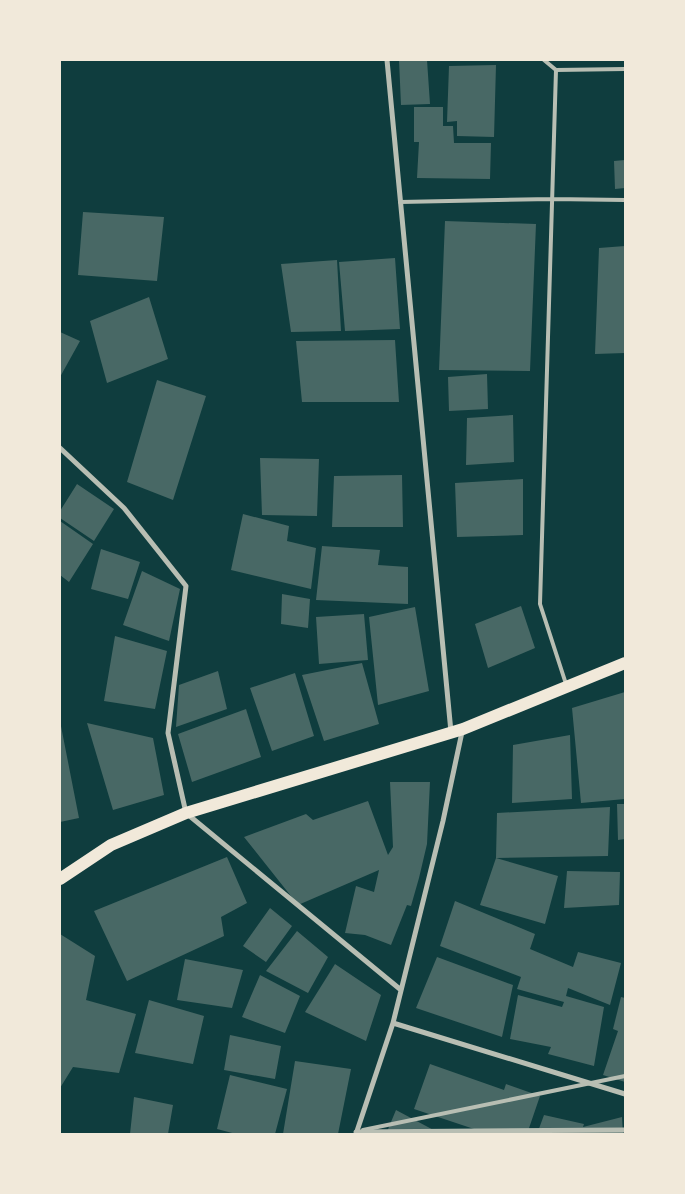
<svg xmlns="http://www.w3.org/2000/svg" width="685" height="1194" viewBox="0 0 685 1194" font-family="'Public Sans',sans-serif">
  <rect width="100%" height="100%" fill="#0f3d3e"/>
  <path fill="#486865" d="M399,60H427L430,104L401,105Z
    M496,65L494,137L457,136V121L447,122L449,66Z
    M414,107H443V126H453L454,143H491L490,179L417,178L419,142H414Z
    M625,160V188L615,189L614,161Z
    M83,212L164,217L157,281L78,275Z
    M445,221L536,224L530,371L439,370Z
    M625,246V353L595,354L599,248Z
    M395,258L400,329L345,331L339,262Z
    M337,260L341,331L291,332L281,264Z
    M149,297L168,359L107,383L90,321Z
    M60,332L80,341L60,377Z
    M395,340L399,402H302L296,341Z
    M487,374L488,409L449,411L448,377Z
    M157,380L206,396L173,500L127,482Z
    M513,415L514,462L466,465L467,418Z
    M260,458L319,459L317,516L262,515Z
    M402,475L403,527H332L334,476Z
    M523,479V535L457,537L455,483Z
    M77,484L114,509L94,541L60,518V511Z
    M243,514L289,526L287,541L316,548L311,589L231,570Z
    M60,521L93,544L69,582L60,575Z
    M322,546L380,550L378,565L408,567V604L316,600Z
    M101,549L140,562L128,599L91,589Z
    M142,571L180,589L169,641L123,625Z
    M282,594L310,599L308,628L281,624Z
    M521,606L535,648L488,668L475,624Z
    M415,607L429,691L378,705L369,617Z
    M364,614L368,660L319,664L316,617Z
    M115,636L167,651L155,709L104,701Z
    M362,663L379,724L324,741L302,675Z
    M218,671L227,709L176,727L179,685Z
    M295,673L314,736L272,751L250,688Z
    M625,692V799L581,803L572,708Z
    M246,709L261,757L192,782L178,734Z
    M60,721L79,818L60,822Z
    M87,723L153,738L164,795L113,810Z
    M570,735L572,799L512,803L513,745Z
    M390,782H430L427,844L419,878L411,906L407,905L391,945L365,935L345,933L356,886L374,892L379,870L298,905L244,837L306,814L313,820L368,801L388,855L393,847Z
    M617,804H625V839L618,840Z
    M610,807L608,856L496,858L558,876L545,924L480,905L496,858L497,813Z
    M227,857L247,903L221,917L224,936L127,981L94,911Z
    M567,871L620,872L619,905L564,908Z
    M455,901L535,934L530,949L573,967L578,952L621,963L610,1005L568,988L566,996L604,1007L594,1066L548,1054L551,1047L510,1039L518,995L562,1007L564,1002L517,989L521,977L440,946Z
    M270,908L292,926L266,962L243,946Z
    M297,931L328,957L308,993L266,971Z
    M60,934L95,956L86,1000L136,1014L119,1073L73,1067L60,1088Z
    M437,957L513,985L502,1037L416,1008Z
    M185,959L243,970L232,1008L177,1000Z
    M335,964L381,995L366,1041L305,1012Z
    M260,975L300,996L285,1033L242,1017Z
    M621,997L625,998V1082L603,1075L618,1031L613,1029Z
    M149,1000L204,1016L193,1064L135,1053Z
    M230,1035L281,1046L275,1079L224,1070Z
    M295,1061L351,1069L338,1134H283Z
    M430,1064L504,1090L506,1084L540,1096L527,1134H489L414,1109Z
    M230,1075L287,1089L275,1134H236L217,1129Z
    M134,1097L173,1105L168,1134H130Z
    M396,1110L441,1134H386Z
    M544,1115L584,1124L583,1127L622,1117L623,1134H537Z"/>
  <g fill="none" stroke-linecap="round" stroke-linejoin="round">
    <path stroke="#b8beb3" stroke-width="4" d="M544,60L556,70L625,69
      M556,70L540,604L566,684
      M400,202L552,199L625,200
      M363,1130L625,1076"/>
    <path stroke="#b8beb3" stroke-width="5" d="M387,60L451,732
      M60,448L124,508L186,586L168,733L186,813L401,990
      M393,1023L625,1094
      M356,1134L393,1023L443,821L462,732
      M367,1134L356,1132L625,1130"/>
    <path stroke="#f1e9da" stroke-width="12" d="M60,879L111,845L186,813L463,729L625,663"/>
  </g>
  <rect width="685" height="1194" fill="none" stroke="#f1e9da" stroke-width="122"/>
</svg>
